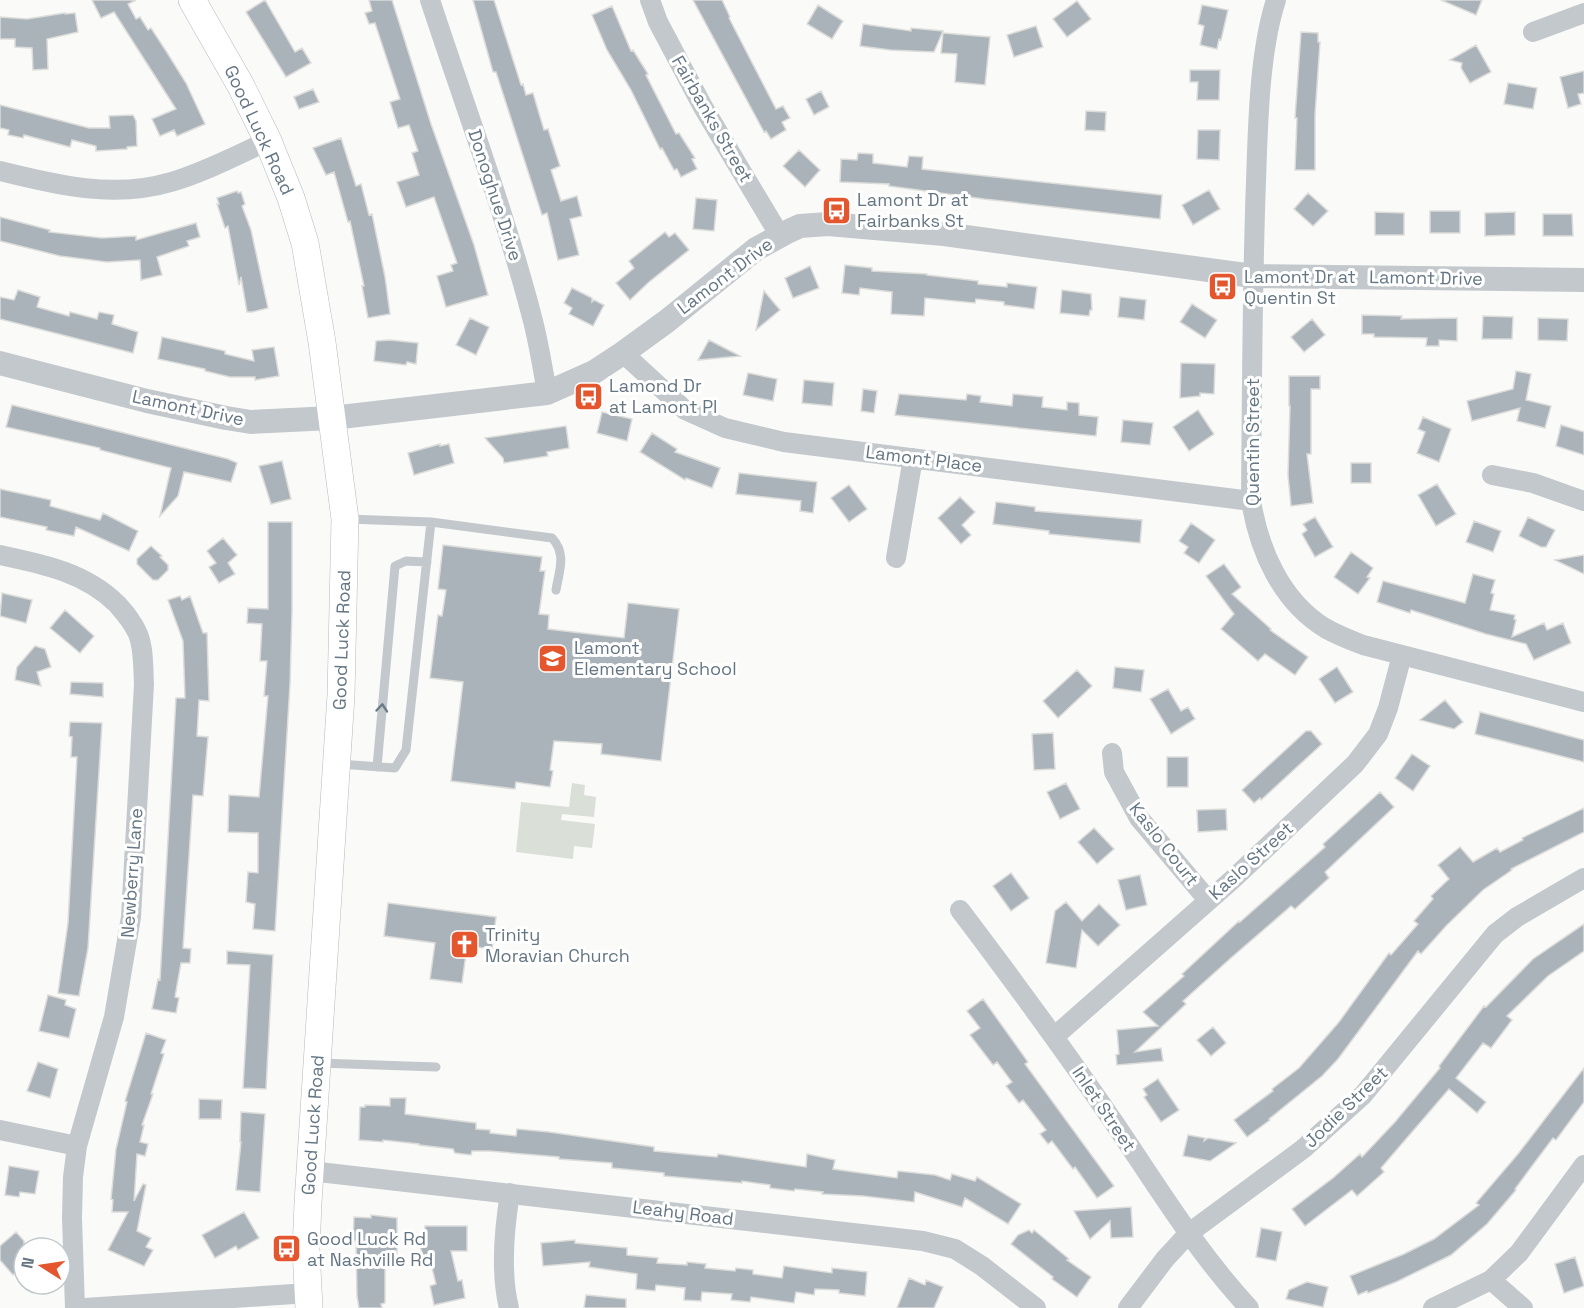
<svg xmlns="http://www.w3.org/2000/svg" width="1584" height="1308" viewBox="0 0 1584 1308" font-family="'Space Grotesk',sans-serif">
  <rect width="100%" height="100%" fill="#fafaf8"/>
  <path fill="#dadfd7" d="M572,783L585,785L584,795L596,797L594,817L562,814L561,820L595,824L592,848L574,846L573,859L516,852L521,802L569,807Z"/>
  <path fill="#aab3b9" stroke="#dcdcda" stroke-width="1.5" d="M92,0H136L128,4L136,19L140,17L148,30L151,28L166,51L186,83L205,124L177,136L174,130L160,136L152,119L176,109L114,12L101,18Z
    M265,0L295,52L302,48L311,63L286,77L246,12Z
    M369,0H392L431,124L474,245L488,295L446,307L437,276L453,271L451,265L457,263L434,197L406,207L397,182L419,175L412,153L418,151L409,125L398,128L390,102L400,99L375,23L369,24L365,13L372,11Z
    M473,0H494L521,85L523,84L526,95L533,93L544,130L548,129L560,166L551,170L561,201L577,196L582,216L570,219L579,255L558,260L547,213L542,215L496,72H493Z
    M693,0H722L730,17L729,18L776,109L783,106L790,118L782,122L786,130L771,139L766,131L764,132Z
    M1441,0H1482L1476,15Z
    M1077,1L1091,19L1067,37L1053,19Z
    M818,5L843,21L832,39L807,24Z
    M1202,5L1228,10L1221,40L1219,39L1217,49L1200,45L1204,26L1198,24Z
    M612,6L631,51L633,50L648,74L646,75L676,134L679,133L695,158L692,159L697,169L681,177L677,169L674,170L662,148L660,149L631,90L607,50L592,15Z
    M65,13V14L75,13L78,32L47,39L48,69L33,70L32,48L15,47V39H0V17L27,19Z
    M863,24L911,31V28L943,31L934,52L890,50L860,46Z
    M1036,26L1043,47L1014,57L1007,35Z
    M1301,32L1318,33V42H1320L1315,115V170H1295L1297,118H1295Z
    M943,33L990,37L985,85L955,82L957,54L941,53Z
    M1476,45L1491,72L1470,83L1461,68L1462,63L1450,60Z
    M1190,70H1220L1219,100H1197L1198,82H1190Z
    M1584,71V93L1578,94L1581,104L1568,108L1560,77Z
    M1508,83L1537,88L1533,109L1504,104Z
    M313,89L319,102L299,109L294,97Z
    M821,91L829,107L814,115L806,99Z
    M0,105L89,128H110L109,116L133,115L136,121L137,146L127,147V149L96,151V146L72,140L70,147L24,135L23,138L8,135L9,130L0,128Z
    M1086,111L1106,112L1105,131L1085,130Z
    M1198,130H1220L1219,160L1197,159Z
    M341,138L356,186L361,184L369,215L372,214L385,277L390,314L368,318L362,286H364L350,221L348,222L334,172L326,175L313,148Z
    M799,150L820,170L805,187L783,166Z
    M858,153L873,154V163L907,167L909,156L923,157L922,169L1162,195L1160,219L984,199L889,186V184L840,182L841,159L857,160Z
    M1209,190L1220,209L1193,225L1182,205Z
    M237,191L238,193L241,192L245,204L242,206L251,230L268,308L252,312H247L241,277L239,285L228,226L225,228L217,204H219L217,198Z
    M1308,193L1328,211L1313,226L1294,209Z
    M696,198L717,200L714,231L693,229Z
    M1430,211H1460V233H1430Z
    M1375,212L1404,213V235H1375Z
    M1515,212V235L1485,236V213Z
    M1543,214H1572L1573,236H1543Z
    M0,217L50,230L49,232L102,238L136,236V240L196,223L200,237L187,241L189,246L157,257L162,275L141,280L140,260L107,262L60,256L0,241Z
    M665,232L669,237L675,233L689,250L649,282L630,300L616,283L634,268L629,261Z
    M845,265L872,268V271L927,274V275L978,281V284L1007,287V283L1037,287L1034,309L1004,305V302L976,299L975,303L925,298L924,316L891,314L892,292L860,288L859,295L842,293Z
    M810,266L819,288L793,298L785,278Z
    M572,288L592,298V302L594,300L604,305L593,326L569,314L572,308L564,303Z
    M18,290L40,297L37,307L69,316L70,312L97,319L99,312L114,315L112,324L138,332L133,353L0,319V297L14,300Z
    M1062,290L1091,294L1092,310H1090L1089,316L1060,313Z
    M764,291L780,310L756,330Z
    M1120,297L1146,300L1144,320L1118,317Z
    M1192,304L1217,320L1205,338L1180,322Z
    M1362,315L1402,316L1401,319L1457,318V341L1439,340V346H1426L1427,338L1374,337V334H1362Z
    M1483,316L1513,317L1512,339H1482Z
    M470,318L489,327L476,355L456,345Z
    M1538,318L1568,319L1567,341L1538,340Z
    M1312,319L1325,335L1304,352L1291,337Z
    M162,337L225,351V354L254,361L252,350L274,347L279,376L255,380V377H230L205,371V369L158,359Z
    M390,340L418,343L416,364L407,362L406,365L374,361L376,341Z
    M709,340L740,356L698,360Z
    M1181,363L1215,364L1214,394L1200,393V396L1180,398Z
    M1516,371L1531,374L1526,400L1551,406L1545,428L1517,421L1520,408L1472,421L1467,401L1513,389Z
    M748,373L777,379L773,401L743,395Z
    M1289,376H1320V389H1311V454H1307L1313,503L1291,506L1288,475L1290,406H1289Z
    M804,380L834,383L832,406L802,403Z
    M863,389L877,391L874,413L861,411Z
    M899,394L966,400L967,394L981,396L980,402L1012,406L1013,394L1043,397L1042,407L1067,410V402L1079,403V415L1098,417L1096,436L895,415Z
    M12,405L228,459L237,463L231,482L184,472L178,496L160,516L171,468L100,450V448L6,427Z
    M1198,410L1214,434L1189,451L1173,427Z
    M602,412L632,419L627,441L597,433Z
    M1423,417L1451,429L1439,462L1417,453L1425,432L1418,429Z
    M1123,420L1153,423L1150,445L1121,442Z
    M1561,425L1584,432V455L1556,446Z
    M566,426L569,448L547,452L548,456L504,463L503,458L485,438Z
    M652,433L677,449L675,452L720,468L712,488L686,478L685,480L640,452Z
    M440,444V446L449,444L454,463L414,475L408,453Z
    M282,461L291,499L271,504L259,466Z
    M1351,463H1371V483H1351Z
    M739,473L817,482L813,513L800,511L801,501L736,494Z
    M1437,484L1456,514L1436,526L1418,495Z
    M849,485L867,509L849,522L831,498Z
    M0,489L51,500L50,506L100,520L103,513L138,531L129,551L76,527L74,536L46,530L47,527L0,517Z
    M960,497L975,512L962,525L971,535L961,544L938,518Z
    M996,502L1035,507V511L1142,520L1140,543L1049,534V531L993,524Z
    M1315,517L1333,547L1315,557L1302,534L1307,530L1303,524Z
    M1528,517L1555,530L1546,547H1541L1519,536Z
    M1474,521L1501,531L1493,552L1466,542Z
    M268,522H292V611L290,684L275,931L253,929L255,904L246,902L248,872L258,873V833L228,832L229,795L259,797L268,696H264L267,661H260L262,624L247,623L248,608L268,609Z
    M1191,523L1215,540L1199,563L1184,553L1188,547L1179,541Z
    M223,538L237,555L228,563L235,574L219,583L209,567L216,563L207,551Z
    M443,545L542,557L540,571H545L539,614L549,615L548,629L624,638L628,603L679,609L661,761L601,754L602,744L554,741L550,770L553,771L550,787L516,782L515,789L451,781L463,682L430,678L438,615L442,616L446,590L438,589Z
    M151,546L162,556L160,557L168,565V570L158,580H153L137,564V559Z
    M1351,552L1373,568L1367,577L1370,578L1358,594L1334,577Z
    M1584,555V574L1555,560Z
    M1224,564L1241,587L1232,594L1271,629L1270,630L1308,657L1295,675L1265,654L1258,661L1221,629L1234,614L1206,576Z
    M1473,574L1495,580L1491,593L1494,594L1490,610L1515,615L1514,619L1516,620L1512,637L1544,623L1547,630L1563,623L1571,643L1534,660L1526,644L1486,634L1411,610L1410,613L1377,602L1383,581L1465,603Z
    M2,593L32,600L26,623L0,616Z
    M180,596L182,600L190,596L203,633H207L209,701L199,700L197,736L208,737L203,796L193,795L183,948L191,949L190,963H181L175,997L179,998L176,1013L152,1009L158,979L160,980L176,698H185L183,641L168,600Z
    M65,610L94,636L80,653L50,628Z
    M35,646L45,649L51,667L37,672L41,686L15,680L17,667Z
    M1115,667L1144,670L1141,692L1113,688Z
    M1337,667L1353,692L1335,703L1319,679Z
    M1077,670L1092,686L1058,718L1043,701Z
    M71,682L103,683V697L70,694Z
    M1168,689L1181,711L1188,707L1195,719L1171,734L1150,699Z
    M1445,700L1463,722L1454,729L1420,720Z
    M1480,712L1584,740V762L1475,734Z
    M70,722L102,723L88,948L79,996L58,993L68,923L77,757H71L72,737L69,736Z
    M1306,731H1311L1322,744L1261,800L1260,798L1254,803L1242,790Z
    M1053,733L1055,769L1034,770L1032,734Z
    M1412,754L1430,766L1413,791L1395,778Z
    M1167,757H1188V787H1167Z
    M1066,783L1080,809L1060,819L1047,792Z
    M1380,792L1394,807L1325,872L1329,878L1295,909L1291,906L1232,957L1183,1001L1186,1004L1135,1052L1161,1048L1163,1061L1117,1065L1116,1055L1119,1054L1117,1030L1158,1026L1143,1012L1184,976L1182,974L1239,921L1240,922L1325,847L1323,844Z
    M1584,808V832L1511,869L1512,870L1483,890L1446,926L1421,954L1418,951L1338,1059L1322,1076L1269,1119L1270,1120L1247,1137L1234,1120L1273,1091L1272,1089L1299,1068L1339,1022L1389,953L1391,955L1418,924L1414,921L1433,899L1431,896L1449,879L1438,865L1460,847L1473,862L1497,848L1500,852L1523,840L1522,838Z
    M1226,809L1227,830L1198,832L1197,810Z
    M1094,828L1114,849L1097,864L1078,842Z
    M1011,873L1029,898L1011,911L993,886Z
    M1140,875L1147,905L1126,910L1118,880Z
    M1066,902L1082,921L1099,904L1120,925L1098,946L1082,930L1076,968L1046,963L1055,911Z
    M388,903L496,917L492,949L467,946L462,983L430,979L435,943L384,936Z
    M1584,924V951L1548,976L1507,1016L1512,1020L1491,1048L1483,1043L1456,1078L1486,1102L1477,1113L1449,1089L1381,1168L1384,1172L1357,1196L1352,1190L1305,1226L1292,1209L1333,1178L1360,1154L1362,1157L1395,1122L1440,1068L1439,1066L1484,1006L1486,1007L1533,959Z
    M227,951L273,955L266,1089L243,1088L250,965L227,964Z
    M48,995L66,1000L65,1005L76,1009L69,1038L39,1031Z
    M983,999L1028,1062L1025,1064L1114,1186L1097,1198L1075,1167L1073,1169L1052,1141L1048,1144L1040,1134L1046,1130L1023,1100L1019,1103L1006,1086L1012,1082L997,1062L993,1065L970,1035L980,1028L967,1011Z
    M1213,1027L1226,1043L1211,1056L1197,1040Z
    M146,1033L166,1040L161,1053L164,1054L151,1094H153L142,1125H144L140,1142L148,1144L145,1156L137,1154L134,1201L143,1184L146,1185L137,1231L151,1238L146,1247L153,1250L144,1266L108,1250L128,1212H112L113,1200L111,1199L116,1149L127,1102L125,1101Z
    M38,1062L58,1069L50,1098L27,1091Z
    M1584,1068V1102L1556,1140L1553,1138L1535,1162L1515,1189L1516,1190L1487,1224L1451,1255L1396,1282L1368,1293L1367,1291L1358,1295L1350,1276L1404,1254L1434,1239L1479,1205L1476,1203L1518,1154Z
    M1158,1079L1179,1110L1161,1122L1144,1097L1147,1095L1143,1089Z
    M390,1098H406L405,1114L476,1123V1129L490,1130V1133L516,1136L517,1129L549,1132L654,1147V1151L717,1157L718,1154L806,1167L807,1154L835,1160L833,1169L897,1178L898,1171L935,1175L950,1180L952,1174L975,1181L977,1177L1021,1204L1008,1224L965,1198L962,1207L915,1192L914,1202L863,1196L822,1194L823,1192L795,1189L794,1191L770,1188V1185L742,1181V1183L664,1176V1173L612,1168V1163L559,1159V1157L489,1151H472L471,1155L455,1153L453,1149L419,1145V1144L383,1140V1142L359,1140L360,1107H365V1105L390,1106Z
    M199,1099L222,1100L221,1119H199Z
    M241,1112L265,1114L260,1192L236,1190L241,1142H240Z
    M1188,1135L1205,1138L1204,1141L1208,1138L1236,1143L1210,1161L1183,1156Z
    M9,1166L39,1171L35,1194L20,1192L19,1197L5,1195Z
    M1131,1207L1133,1237L1111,1238L1110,1221L1090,1239L1074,1211Z
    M244,1212L259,1238L238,1250L236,1246L215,1258L202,1235Z
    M371,1215L397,1218V1258L385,1259V1303L381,1304L382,1308H359L357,1296L356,1241H353L354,1217L371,1218Z
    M425,1226H467V1251H451L458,1281L462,1280L465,1298L434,1305L430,1286L436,1284L430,1260H424L420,1246L425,1245Z
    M1261,1228L1282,1232L1276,1261L1256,1257Z
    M1029,1230L1032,1233L1034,1230L1069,1259L1067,1260L1091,1277L1077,1297L1052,1279L1053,1277L1011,1244L1018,1235Z
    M16,1232L24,1241V1264L13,1275L0,1260V1246Z
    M575,1240V1243L627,1248V1255L658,1258L657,1263L687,1265V1262L706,1264L705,1268L735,1271L736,1268L753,1270V1274L782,1278L784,1266L832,1273V1268L867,1272L865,1296L839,1293V1290L815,1289L814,1295L796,1292L794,1303L751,1297L750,1302L731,1300L732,1294L702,1292L701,1301L684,1300L685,1288L656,1285L655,1291L636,1289L637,1274L589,1267L590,1262L543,1266L541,1243Z
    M1575,1257L1584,1286L1564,1293L1555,1264Z
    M909,1278L925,1285L926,1280L943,1287L934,1308H897Z
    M1307,1282L1328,1287L1323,1307L1286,1299L1289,1290Z
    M586,1295L626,1299V1308H584Z"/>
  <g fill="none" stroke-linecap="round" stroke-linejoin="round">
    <defs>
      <path id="secondary" d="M192,0L241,86L268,141L291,198L305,243L322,342L345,519L341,695L308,1203L306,1249L309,1308"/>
    </defs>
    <use href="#secondary" stroke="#b3babf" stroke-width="28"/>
    <path stroke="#c3c8cc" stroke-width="9" d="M431,522L552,538C567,554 559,571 556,590
      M339,764L395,768L406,750L431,522L347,519
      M377,767L395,566L406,561L427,562
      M319,1063L436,1067"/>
    <path stroke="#c3c8cc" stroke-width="20" d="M430,0C465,107 505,212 533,321C539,345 543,369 547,393
      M650,0L658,22L703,107L780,236
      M1276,0C1259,53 1258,125 1256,181C1252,288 1252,394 1251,501C1259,550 1281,601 1325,628C1337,635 1350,640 1363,645L1584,702
      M1533,32L1584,13
      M0,171C56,185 114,199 171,182C203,173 237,155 268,141
      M623,353L685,410L725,428L784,442L1251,501
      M1492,475L1533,483L1584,501
      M0,555C42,564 85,572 117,604C125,613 133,622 138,634C144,649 143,668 144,684L131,917L114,1017L77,1146L73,1177L72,1218L75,1308
      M896,558L913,458
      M1112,753L1114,772L1139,818L1208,900
      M960,910C1013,980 1065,1051 1115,1124C1157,1186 1197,1252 1249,1308
      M1055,1036L1232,880L1355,764L1378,734L1388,708L1402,655
      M0,1130L77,1146
      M310,1171L923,1241L955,1249L982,1266L1036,1308
      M1491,1280L1523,1308
      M85,1308L308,1293
      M509,1308C500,1272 504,1230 510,1193
      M1128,1308L1165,1259L1189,1233L1303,1149L1363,1095L1495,934L1517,917L1584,878
      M1433,1308L1491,1280L1519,1253L1584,1165"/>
    <path stroke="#c3c8cc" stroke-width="24" d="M0,363L147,401L226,418L251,422L332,418L547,393L594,372L623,353L667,321L756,249L789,231L800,226L828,224L944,234L1253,276L1584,280"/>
    <use href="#secondary" stroke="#fff" stroke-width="27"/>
  </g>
  <defs><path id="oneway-chevron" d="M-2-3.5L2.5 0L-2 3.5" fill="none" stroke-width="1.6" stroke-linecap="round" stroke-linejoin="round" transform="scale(1.5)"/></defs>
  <use stroke="#6a7a87" href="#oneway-chevron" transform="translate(382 708) rotate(-85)"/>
  <defs>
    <symbol id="bus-square" viewBox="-11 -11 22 22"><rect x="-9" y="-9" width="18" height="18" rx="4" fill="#e4572e" stroke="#fff"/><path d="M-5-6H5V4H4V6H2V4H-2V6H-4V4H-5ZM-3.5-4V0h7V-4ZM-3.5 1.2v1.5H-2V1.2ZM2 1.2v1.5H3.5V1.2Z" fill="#fff"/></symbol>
    <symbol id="school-square" viewBox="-11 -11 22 22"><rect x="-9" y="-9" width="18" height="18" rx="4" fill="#e4572e" stroke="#fff"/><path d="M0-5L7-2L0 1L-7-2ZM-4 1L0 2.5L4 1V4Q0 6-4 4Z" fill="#fff"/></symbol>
    <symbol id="church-square" viewBox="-11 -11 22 22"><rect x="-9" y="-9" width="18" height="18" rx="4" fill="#e4572e" stroke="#fff"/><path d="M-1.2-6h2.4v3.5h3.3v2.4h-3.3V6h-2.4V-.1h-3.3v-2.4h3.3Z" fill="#fff"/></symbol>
  </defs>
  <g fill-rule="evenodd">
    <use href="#bus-square" x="820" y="194" width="33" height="33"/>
    <use href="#bus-square" x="1206" y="270" width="33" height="33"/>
    <use href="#bus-square" x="572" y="380" width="33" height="33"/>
    <use href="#school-square" x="536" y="642" width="33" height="33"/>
    <use href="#church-square" x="448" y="928" width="33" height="33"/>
    <use href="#bus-square" x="270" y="1232" width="33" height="33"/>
  </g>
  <g text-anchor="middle" stroke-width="6" stroke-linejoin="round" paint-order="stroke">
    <g font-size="18" fill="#657683" stroke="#fff">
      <text transform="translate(712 119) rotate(60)" y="6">Fairbanks Street</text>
      <text transform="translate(259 130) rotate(65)" y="6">Good Luck Road</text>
      <text transform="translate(495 195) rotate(72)" y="6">Donoghue Drive</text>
      <text transform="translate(725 276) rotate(-37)" y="6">Lamont Drive</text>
      <text transform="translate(1426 278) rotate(1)" y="6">Lamont Drive</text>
      <text transform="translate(188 408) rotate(12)" y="6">Lamont Drive</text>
      <text transform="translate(1253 442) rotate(-90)" y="6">Quentin Street</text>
      <text transform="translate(924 459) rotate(7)" y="6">Lamont Place</text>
      <text transform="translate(342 640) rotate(-88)" y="6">Good Luck Road</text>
      <text transform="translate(1164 844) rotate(52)" y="6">Kaslo Court</text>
      <text transform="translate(1251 861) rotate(-42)" y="6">Kaslo Street</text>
      <text transform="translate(132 873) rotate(-86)" y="6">Newberry Lane</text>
      <text transform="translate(1346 1107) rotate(-44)" y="6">Jodie Street</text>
      <text transform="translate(1104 1109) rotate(56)" y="6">Inlet Street</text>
      <text transform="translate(313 1125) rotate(-86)" y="6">Good Luck Road</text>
      <text transform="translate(683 1213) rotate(7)" y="6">Leahy Road</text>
    </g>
    <g font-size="18" fill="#657683" stroke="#fff" text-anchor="start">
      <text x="857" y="206">Lamont Dr at<tspan x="857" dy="21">Fairbanks St</tspan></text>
      <text x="1244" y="283">Lamont Dr at<tspan x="1244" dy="21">Quentin St</tspan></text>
      <text x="609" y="392">Lamond Dr<tspan x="609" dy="21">at Lamont Pl</tspan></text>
      <text x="574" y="654">Lamont<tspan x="574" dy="21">Elementary School</tspan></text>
      <text x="485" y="941">Trinity<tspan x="485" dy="21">Moravian Church</tspan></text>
      <text x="307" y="1245">Good Luck Rd<tspan x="307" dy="21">at Nashville Rd</tspan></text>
    </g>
  </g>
  <g transform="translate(42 1266) rotate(282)"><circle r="28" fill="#ffffff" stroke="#c1c8cd" stroke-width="1.5"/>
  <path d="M0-4.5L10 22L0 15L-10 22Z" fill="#e4572e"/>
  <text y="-9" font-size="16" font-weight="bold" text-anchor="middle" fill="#657683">N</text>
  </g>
</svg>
